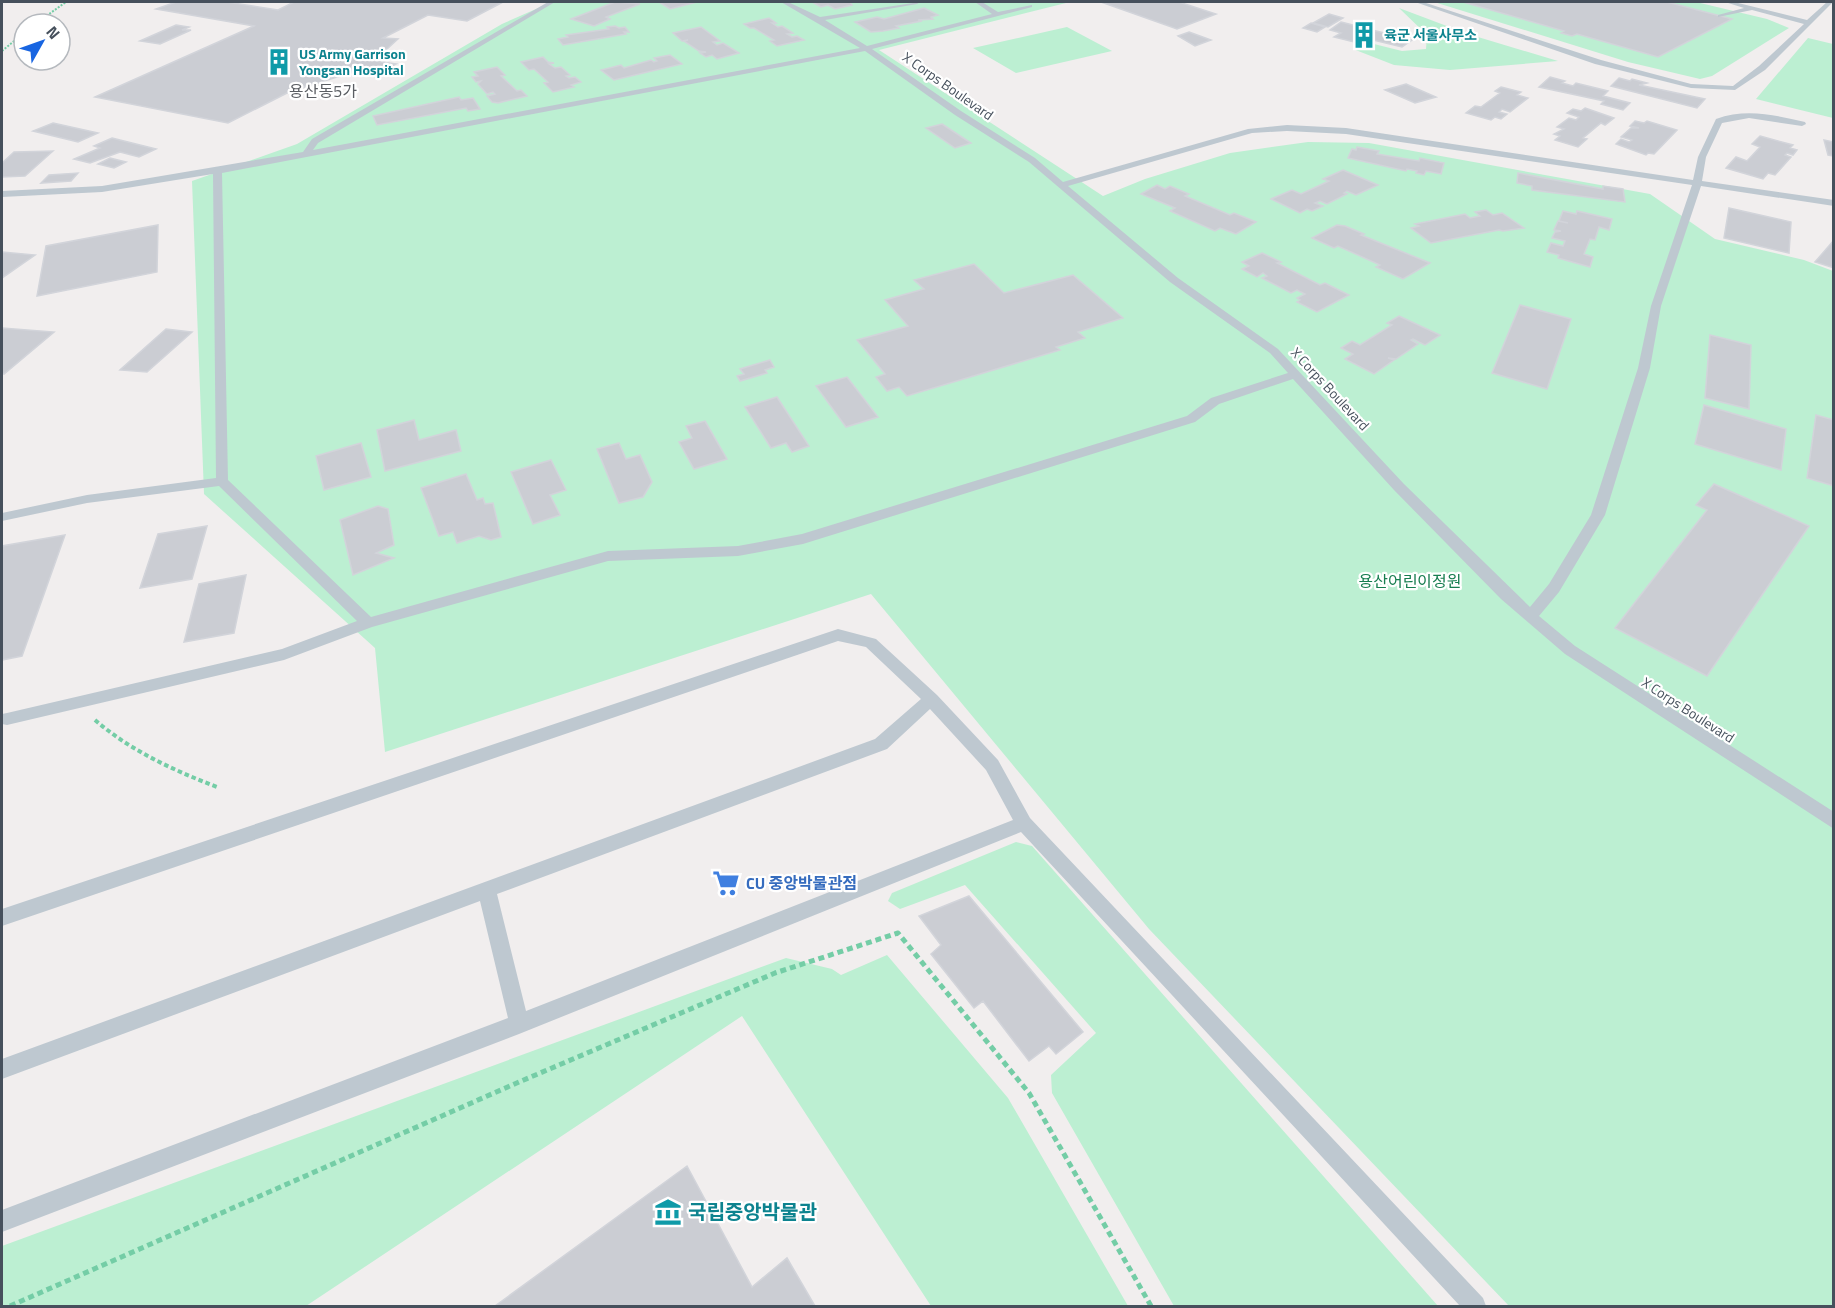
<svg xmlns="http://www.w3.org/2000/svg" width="1835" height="1308" viewBox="0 0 1835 1308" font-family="'Titillium Web','Noto Sans KR',sans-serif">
  <rect width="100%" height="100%" fill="#f1eeee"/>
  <path fill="#bcefd2" d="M552,2H1070L879,50L1103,196L1145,179L1230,153L1308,142L1369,143L1650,194L1715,239L1804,260L1833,271V1306H1509L1149,929L871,594L385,752L375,648L204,494L192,181L297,144L502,24Z
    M1434,2H1696L1767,19L1789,28L1712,76L1700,79L1628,62Z
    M1399,8L1468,34L1558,61L1450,70L1394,65L1353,49L1370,43L1402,51L1426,49L1427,35Z
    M1067,27L1112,51L1016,73L973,48Z
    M1808,38L1833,44V118L1756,99Z
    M1016,842L1032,846L1438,1306H1174L1052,1093L1051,1075L1096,1033L965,885L900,909L888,901L892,893Z
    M887,955L1008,1098L1128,1306H931L742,1016L306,1306H2V1246L786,958L832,969L841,975Z"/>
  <path fill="#cbcdd3" stroke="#d2d4da" stroke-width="1.5" d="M176,2H227L278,10L294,2H503L467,21L428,15L383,38L398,39L374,61L396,64L375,76L353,72L289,92L228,123L95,97L254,26L156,9Z
    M615,2L640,4L606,17L610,19L594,26L571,19Z
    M659,2H697L670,9Z
    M812,2H850L852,5L835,9L828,5L821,7Z
    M1101,2H1179L1216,14L1177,29Z
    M1463,2H1667L1732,19L1658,57L1577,34L1572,36L1561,33L1564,31Z
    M924,8L938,15L931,17L933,19L918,20L922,21L896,26L899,28L883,31L871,32L855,22L877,17L884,19Z
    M1329,14L1343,18L1328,27L1313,23Z
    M769,18L776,23H772L778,27L782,26L793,33L787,34L792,37L797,36L804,40L777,46L770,41L774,40L754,28H750L744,24Z
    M1341,22L1412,40L1402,47L1365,38L1358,43L1334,37L1341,33L1330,30Z
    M1311,23L1325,27L1317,32L1303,28Z
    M176,25L189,27L182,30H191L160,44L140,41Z
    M615,26L619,28L625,27L629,32H624L626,34L563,45L558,39L568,37L566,35L609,29L607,27Z
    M701,27L720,41L713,42L717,45L723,43L739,53L717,59L712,55L706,57L700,53L706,52L699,51L684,41L688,40L682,41L673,33Z
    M1189,32L1211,40L1195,46L1178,36Z
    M670,55L682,64L614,80L601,70L621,65L624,68L651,60L654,62L657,61L654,58Z
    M543,57L548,62L554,63L549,64L555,68L561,67L570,75L566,76L569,78L575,77L581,82L571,85L574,87L553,92L544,83L548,82L534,69L529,70L521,62Z
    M497,67L505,75L501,76L517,91L521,90L527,96L498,103L492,102L487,96L495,94L493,92L487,94L478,84L481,81L476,82L472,77L478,76L474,72Z
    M1550,77L1565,81L1562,83L1573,86L1576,83L1608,91L1603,96L1630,103L1623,110L1601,104L1604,101L1539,87Z
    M1619,78L1630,81L1632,79L1647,83L1639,85L1705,99L1697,108L1611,86Z
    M1406,84L1436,97L1415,103L1385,90Z
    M1501,87L1521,92L1517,95L1528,98L1510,112L1502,109L1499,112L1507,114L1501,119L1495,117L1491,120L1466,113L1475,106L1481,107L1500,93L1495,91Z
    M459,97L461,100L473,98L480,109L468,111L466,108L377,125L373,116Z
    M1585,108L1614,118L1605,125L1601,123L1583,138L1587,139L1578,147L1555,140L1560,136L1554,134L1564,129L1557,127L1569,118L1576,120L1579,117L1567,113L1573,109L1581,111Z
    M1635,121L1644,123L1647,121L1677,130L1654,154L1648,153L1646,155L1616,144L1621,139L1629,142L1632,140L1621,137L1631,128H1639L1630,126Z
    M53,123L98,133L78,142L33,131Z
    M942,124L971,143L955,148L926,128Z
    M1760,136L1793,145L1790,148L1797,150L1793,155L1787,153L1785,155L1791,157L1775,175L1768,173L1763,179L1726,168L1736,157L1747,161L1760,147L1752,144Z
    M112,138L156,149L139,157L120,152L90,163L74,159L100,148L94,146Z
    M1824,140L1834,142V156L1828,155Z
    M1357,147L1379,151L1377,154L1419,161L1420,158L1444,163L1441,174L1426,171L1424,175L1416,173L1417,171L1407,169L1406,171L1348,158L1352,149L1356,150Z
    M53,151L25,176L2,177V163L14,152Z
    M110,158L126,162L114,168L98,164Z
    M1343,170L1378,185L1356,195L1347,191L1344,193L1347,194L1327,204L1320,201L1315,203L1323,206L1312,211L1307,209L1300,213L1271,199L1292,190L1301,194L1329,181L1323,179Z
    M78,173L71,181L41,183L49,175Z
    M1518,173L1603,189V186L1623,189L1625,202L1532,190V186L1517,183Z
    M1157,185L1165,189L1170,186L1189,194L1185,196L1230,215L1234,213L1256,222L1236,234L1220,228L1215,231L1170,211L1175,208L1141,194Z
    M1729,208L1791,222L1789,253L1724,238Z
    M1486,210L1493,215L1502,213L1524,228L1503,231L1499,230L1431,243L1411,228L1419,226L1415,224L1465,214L1470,218L1480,216L1475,212Z
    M1563,211L1576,214L1577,211L1612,219L1609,230L1599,227L1595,240L1590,239L1584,254L1593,257L1590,267L1558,258L1559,255L1547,252L1551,243L1563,246L1565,241L1552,238L1555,232L1561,231L1554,230L1558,221L1568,223L1559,221Z
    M158,225L157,272L37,296L46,246Z
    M1337,225L1345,226L1364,234L1361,235L1430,263L1403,279L1376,267L1380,265L1338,246L1334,248L1312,238Z
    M1834,240V268L1815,262Z
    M2,252L35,255L2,278Z
    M1262,253L1281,262L1277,263L1320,285L1325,283L1349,295L1317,312L1297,302L1300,300L1297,298L1305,294L1297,290L1291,293L1262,278L1267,276L1263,273L1257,277L1242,269L1249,266L1242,262Z
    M974,264L1004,293L1073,275L1123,318L1078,332L1085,338L1056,347L1060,350L907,396L899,387L887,391L876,377L885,374L857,340L908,326L885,300L924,289L914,280Z
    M1520,305L1571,319L1547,389L1492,373Z
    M1399,316L1440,335L1425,345L1413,339L1411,340L1418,344L1396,359L1388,358L1394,360L1374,374L1345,359L1353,354L1341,348L1352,341L1360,345L1392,325L1387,323Z
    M2,328L54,332L4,374L2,373Z
    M166,329L192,332L147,372L120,370Z
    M1710,335L1751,345L1749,409L1705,398Z
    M770,360L774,367L765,370L767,373L740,381L737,376L744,374L740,369Z
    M847,377L878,417L846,427L816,386Z
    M777,397L809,446L792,452L786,443L771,448L745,407Z
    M1704,405L1786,429L1781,470L1695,444Z
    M1816,415L1834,420V486L1807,478Z
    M414,420L419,440L456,430L461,451L385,471L377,430Z
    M705,421L727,459L694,469L679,442L692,438L686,426Z
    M361,443L371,477L324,490L316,456Z
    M619,443L626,459L640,455L652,482L643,497L619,503L597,449Z
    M551,460L566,490L550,495L560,515L533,524L511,472Z
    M466,474L477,500L483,498L485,504L493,503L501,537L491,540L479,536L457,543L453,532L439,536L421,488Z
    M1714,484L1809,526L1707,676L1615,628L1707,510L1696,505Z
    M378,506L388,509L394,545L376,553L394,558L353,575L340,520Z
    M207,526L192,579L140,588L158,534Z
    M65,535L22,656L2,660V546Z
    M246,575L234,633L184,642L199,584Z
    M969,896L1083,1032L1056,1054L1049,1046L1029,1061L983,1001L974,1008L931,954L941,945L919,916Z
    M687,1166L752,1287L787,1258L815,1306H495Z"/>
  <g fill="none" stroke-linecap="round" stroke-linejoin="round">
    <path stroke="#74cda6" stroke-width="2" stroke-dasharray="2 1.5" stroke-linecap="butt" d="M35,24L66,2
      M2,51L24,33"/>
    <path stroke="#74cda6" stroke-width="4" stroke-dasharray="4.5 3" stroke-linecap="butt" d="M95,720C131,751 173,770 217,787"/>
    <path stroke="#74cda6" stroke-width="5" stroke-dasharray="6 4" stroke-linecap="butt" d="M10,1306L519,1082L775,973L898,933L1029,1093L1151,1306"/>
    <path fill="#bec8d0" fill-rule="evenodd" d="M548,2H555L318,143L313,150L860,48L781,2H788L820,17L920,2L917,4L825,20L867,46L992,14L975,2H982L998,12L1032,5V7L872,49L961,111L1035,158L1063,182L1248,129L1287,125L1346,128L1693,180L1698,157L1716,119C1746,108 1775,115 1805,122L1806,124L1802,126L1749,118L1722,123L1706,157L1702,181L1834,200V206L1701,186L1661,306L1650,368L1605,515L1559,592L1539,616L1575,646L1834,812V829L1565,654L1501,599L1394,490L1293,379L1219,404L1195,422L803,544L738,556L608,561L372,627L284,660L7,725L2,724V714L7,713L282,649L357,621L219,486L87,503L2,521V513L87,495L216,478L213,174L102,192L2,197V191L102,186L303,152L312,139ZM865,51L955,115L1029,162L1170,282L1270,353L1288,373L1211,398L1187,416L802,534L738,546L608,551L371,617L228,480L222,173ZM1287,131L1346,134L1692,185L1651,306L1638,368L1591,515L1549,584L1530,607L1404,484L1278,349L1178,278L1068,186L1252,133Z
      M1415,2H1423L1601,60L1691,84L1733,86L1759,66L1804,24L1752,10L1718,17V15L1744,8L1725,2H1734L1807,20L1827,2H1833L1765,70L1735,90L1691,88L1595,64Z
      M838,629L876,639L937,695L998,760L1030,818L1483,1298L1486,1306H1460L1021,832L519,1034L2,1232V1210L508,1018L480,901L2,1079V1059L875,739L921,699L866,647L838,641L2,926V909ZM930,709L986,770L1013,820L526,1011L497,894L887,749Z"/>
  </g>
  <defs>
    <symbol id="building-bare" viewBox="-9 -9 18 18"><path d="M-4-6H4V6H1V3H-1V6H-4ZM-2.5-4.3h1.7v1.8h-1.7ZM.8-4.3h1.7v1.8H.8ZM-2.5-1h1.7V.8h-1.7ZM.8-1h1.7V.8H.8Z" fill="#0f9aa8" stroke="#fff" stroke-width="2.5" paint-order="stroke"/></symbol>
    <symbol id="supermarket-bare" viewBox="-9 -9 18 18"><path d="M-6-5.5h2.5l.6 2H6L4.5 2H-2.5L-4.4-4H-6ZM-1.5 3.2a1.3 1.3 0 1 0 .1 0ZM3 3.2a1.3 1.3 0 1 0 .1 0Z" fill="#3f7fe0" stroke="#fff" stroke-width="2.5" paint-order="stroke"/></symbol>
    <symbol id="museum-bare" viewBox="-9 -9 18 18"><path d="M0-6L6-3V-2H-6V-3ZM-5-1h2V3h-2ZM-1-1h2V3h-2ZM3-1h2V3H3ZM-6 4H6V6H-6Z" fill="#0f9aa8" stroke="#fff" stroke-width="2.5" paint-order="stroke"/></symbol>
  </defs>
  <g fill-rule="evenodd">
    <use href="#building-bare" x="1345" y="16" width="38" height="38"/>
    <use href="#building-bare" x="260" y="43" width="38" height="38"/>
    <use href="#supermarket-bare" x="707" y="864" width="38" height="38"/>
    <use href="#museum-bare" x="649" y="1193" width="38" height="38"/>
  </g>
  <g text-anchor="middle" stroke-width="4.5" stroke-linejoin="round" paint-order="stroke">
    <g font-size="14" font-weight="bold" fill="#0d838f" stroke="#fff" text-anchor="start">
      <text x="1384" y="40">육군 서울사무소</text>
      <text x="299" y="59">US Army Garrison<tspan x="299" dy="16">Yongsan Hospital</tspan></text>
    </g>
    <g font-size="14" fill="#46505c" stroke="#fff">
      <text transform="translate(948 86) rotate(35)" y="5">X Corps Boulevard</text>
      <text transform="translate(1330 389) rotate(47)" y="5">X Corps Boulevard</text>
      <text transform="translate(1688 710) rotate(33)" y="5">X Corps Boulevard</text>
    </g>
    <g font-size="16" fill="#5b5e63" stroke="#fff">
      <text x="323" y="97">용산동5가</text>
    </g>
    <g font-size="16" fill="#167d4f" stroke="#fff">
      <text x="1410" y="587">용산어린이정원</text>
    </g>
    <g font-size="16" font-weight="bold" fill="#366cbe" stroke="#fff" text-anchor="start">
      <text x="746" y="889">CU 중앙박물관점</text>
    </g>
    <g font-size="20" font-weight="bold" fill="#0d838f" stroke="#fff" text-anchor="start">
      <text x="688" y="1219">국립중앙박물관</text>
    </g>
  </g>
  <rect width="1835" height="1308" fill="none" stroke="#46505c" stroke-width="6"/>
  <g transform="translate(42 42) rotate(50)"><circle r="28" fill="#ffffff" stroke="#b5b9be" stroke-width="1.5"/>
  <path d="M0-4.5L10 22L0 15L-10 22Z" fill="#1865e1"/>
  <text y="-9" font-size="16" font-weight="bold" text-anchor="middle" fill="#46505c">N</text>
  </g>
</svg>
